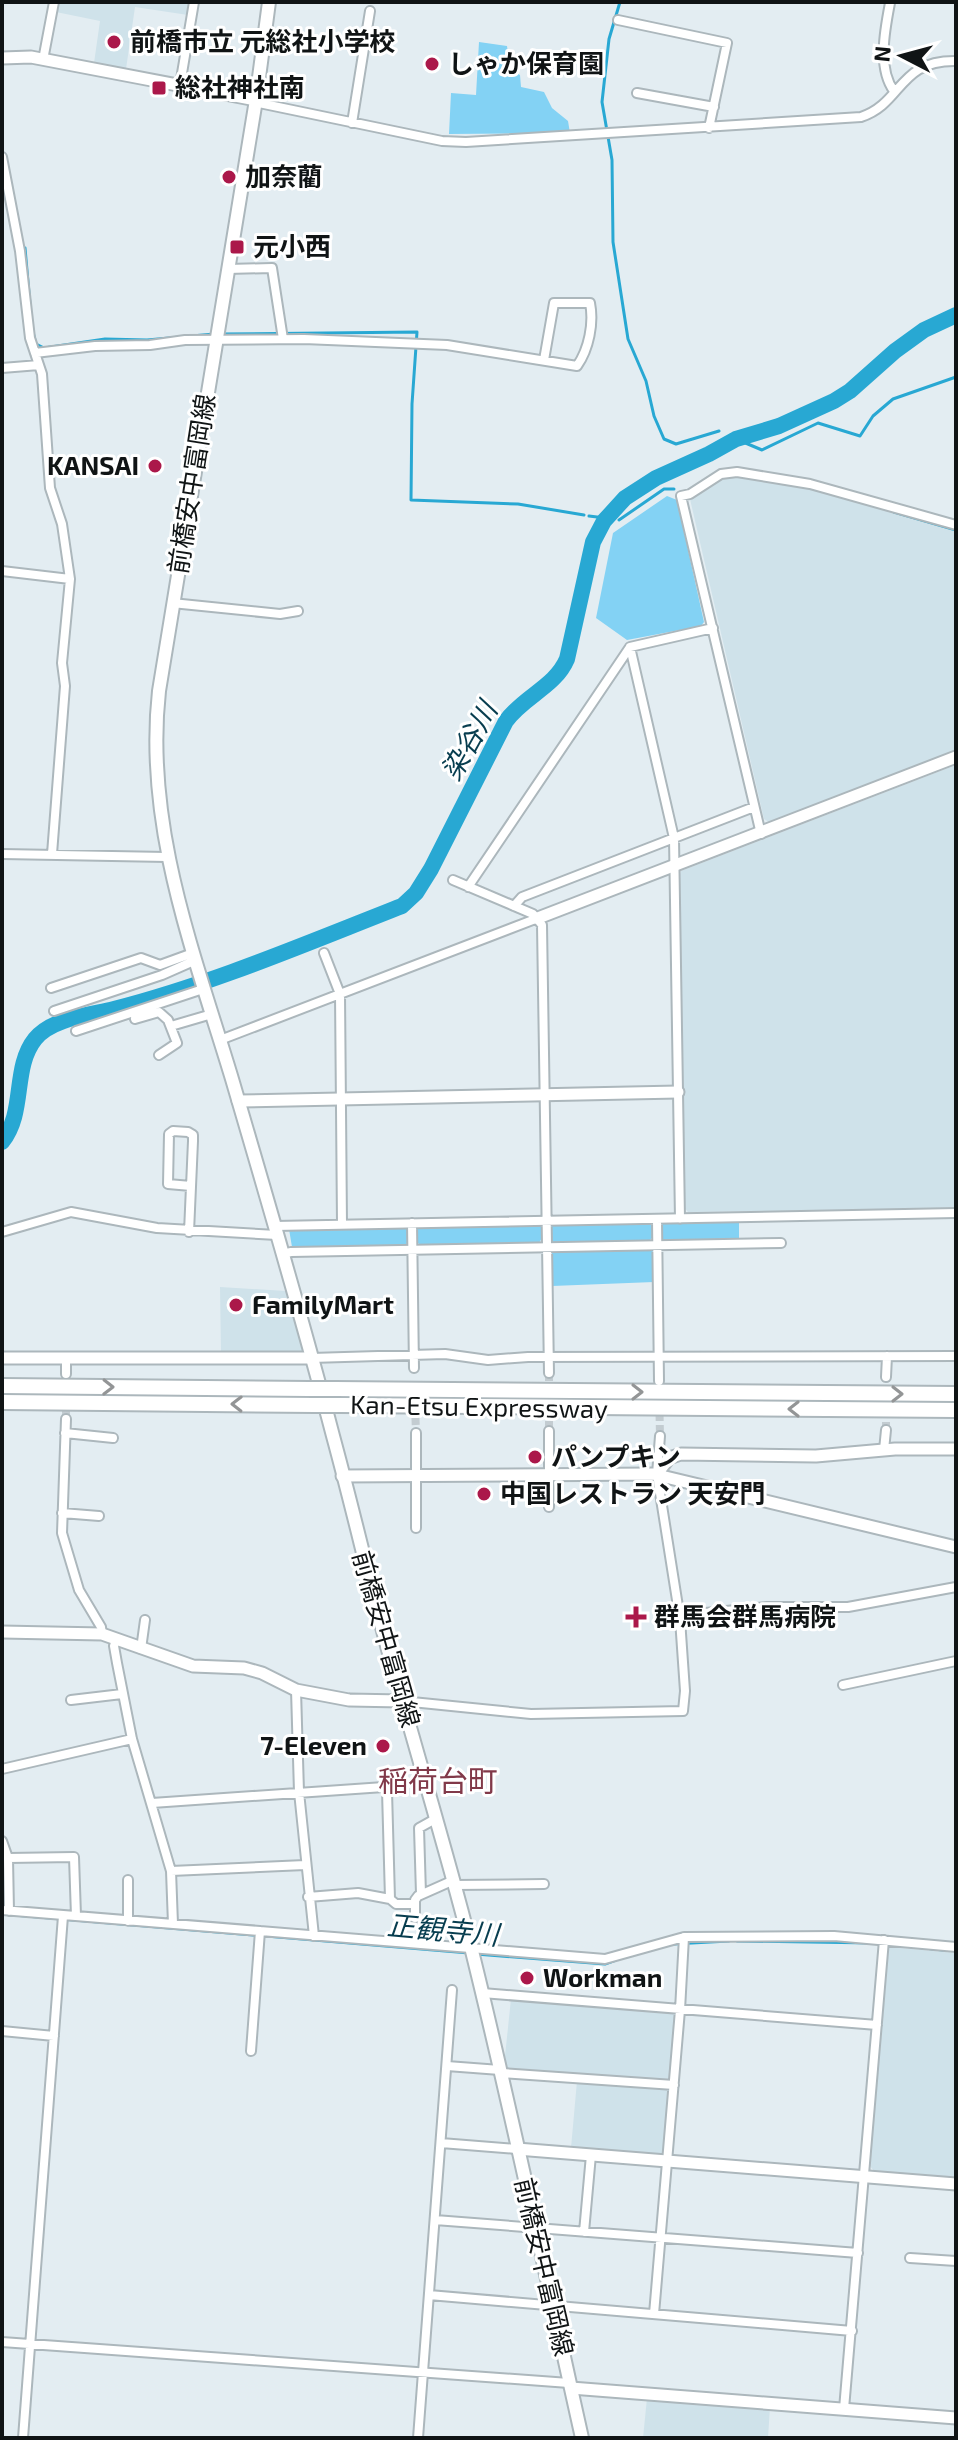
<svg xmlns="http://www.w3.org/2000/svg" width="958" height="2440" viewBox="0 0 958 2440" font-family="'Exo 2','Noto Sans JP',sans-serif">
  <rect width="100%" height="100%" fill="#e3edf2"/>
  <path fill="#cfe2ea" d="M58,2H191L188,15L135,7L126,69L94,63L100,21L56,12Z
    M730,476L814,489L956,531V750L769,822L764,819L690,499L717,480Z
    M956,765V1209L688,1212L684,1207L679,877L681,871Z
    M220,1287L286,1291L303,1352L221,1353Z
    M889,1947L956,1953V2178L874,2171L870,2166Z
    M511,1999L678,2013L672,2081L507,2069L505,2056Z
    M577,2081L671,2088L665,2155L571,2148Z
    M647,2398L770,2407L768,2438H643Z"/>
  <path fill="#83d2f4" d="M479,42L507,46L510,69L520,75L521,87L544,92L552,108L568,121L570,133L449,134L451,93L476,95Z
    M667,496L677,500L704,622L701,626L627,640L596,618L613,533Z
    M739,1220V1239L664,1240L660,1237V1226L664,1223Z
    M649,1223L652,1226V1238L649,1241L555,1243L551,1240L550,1228L554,1224Z
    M538,1225L542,1227V1238L539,1243L420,1245L417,1242L416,1230L419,1227Z
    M405,1227L408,1231V1243L404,1245L292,1247L289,1229Z
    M650,1248L653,1252L654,1282L552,1286V1253L554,1250Z"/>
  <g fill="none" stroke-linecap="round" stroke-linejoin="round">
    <path stroke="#28a8d3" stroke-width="3" d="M620,2L609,39L602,102L612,160L613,242L628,339L646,381L654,416L664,439L676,444L719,431
      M25,248L31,316
      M33,332L36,344L44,348L105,339L147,340L214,334
      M221,334L417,332L412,404L411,500L518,504L584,515
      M736,439L762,450L818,423L860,436L873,416L893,399L956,377
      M894,512L956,530
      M589,516L613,519
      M619,520L664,489H674
      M2,1914L469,1953
      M737,1941L873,1943
      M673,1944L729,1941
      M895,1945L943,1950
      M476,1954L605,1964L616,1960"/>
    <path stroke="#28a8d3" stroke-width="16" d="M2,1142C26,1112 12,1068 35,1039C52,1018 90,1015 114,1009C212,984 307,943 402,906L416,893L431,869L506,721C524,696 555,687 567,659L593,542L604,521L625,498L656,478L709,454L736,439L779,426L834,401L850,391L895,351L924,330L956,315"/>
    <path stroke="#c3ccd1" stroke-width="8" stroke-dasharray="8 4" stroke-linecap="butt" d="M549,1373V1431
      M659,1389L660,1436
      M415,1405L416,1433
      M66,1419V1374
      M886,1430V1377"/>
    <defs>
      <path id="street" d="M890,3C885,29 877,68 894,91
        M618,20L727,43L709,128
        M43,60L54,2
        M180,85L194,2
        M637,93L714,107
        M256,100L259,103L442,141L466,142L861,117C903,103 898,60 956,61
        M352,123L370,11
        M2,157L20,251L30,338L42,374L50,488L62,524L70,579L62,663L65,686L52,854
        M227,269L272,268L283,339
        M35,353L95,346L150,345L185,340L304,339L447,345L577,366C589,349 594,323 590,303H554L544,360
        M2,368L39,365
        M2,571L70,579
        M172,603L280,614L298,611
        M630,647L674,838L680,1219
        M761,834L681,496L690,494L721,474L737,472L810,484L956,525
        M2,854L167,857
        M453,880L533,914L542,925L549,1373
        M468,887L630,647L713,628
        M514,906L522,897L754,807
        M324,953L340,994L342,1224
        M51,988L141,958L160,965L193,953
        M54,1011L162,975L196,960
        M135,1019L159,1012L168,1020L177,1043L159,1055
        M171,1026L212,1014
        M76,1031L203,989
        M220,1040L538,918
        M657,1220L659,1381
        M412,1223L414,1368
        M275,1226L956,1213
        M2,1232L71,1212L157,1228L277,1235
        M189,1232L193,1141V1135L188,1132L173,1131L169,1134L168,1184L191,1186
        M282,1254L291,1252L781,1243
        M66,1358V1374
        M311,1358L445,1354L488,1360L528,1357L956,1356
        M886,1377L887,1356
        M66,1419L62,1533L79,1590L101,1627L102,1634
        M65,1433L113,1438
        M416,1433V1528
        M884,1450L886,1430
        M549,1507V1431
        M62,1513L99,1516
        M680,1619L695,1614L767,1607H848L956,1587
        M116,1639L114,1646L117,1663L132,1739L171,1871L173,1924
        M141,1649L145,1620
        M843,1685L956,1661
        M296,1690L299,1792L314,1936
        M71,1700L122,1694
        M402,1701L531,1714L683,1711L685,1691L680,1619L657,1474L660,1436
        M2,1769L132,1739
        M152,1803L384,1787L387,1791L390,1899L358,1893L308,1897
        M2,1841L8,1858L9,1911
        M8,1858L74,1857L76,1916
        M171,1871L305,1865
        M455,1885L544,1884
        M421,1894L419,1828L437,1818
        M390,1899L396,1904H415
        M2,1910L605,1959L684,1937L834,1936L956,1947
        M415,1918V1900L418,1896L454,1880
        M128,1921V1880
        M482,1993L877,2025
        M2,2031L54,2036
        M251,2051L260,1931
        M447,2066L500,2070
        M501,2073L674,2085
        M441,2143L517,2149
        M435,2220L858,2253
        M584,2232L591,2155
        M910,2258L956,2261
        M429,2295L852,2331
        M654,2314L680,2010L684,1937
        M2,2342L569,2383
        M844,2409L884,1940
        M23,2438L63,1916
        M418,2438L452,1990"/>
      <path id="secondary" d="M2,58L31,57L256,100
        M538,918L956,757
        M238,1101L678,1092
        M2,1358H311
        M657,1474L669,1458L681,1454L816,1456L895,1449H956
        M342,1476L653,1474L956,1547
        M2,1632L102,1634L193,1666L244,1668L262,1673L296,1690L349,1700L402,1701
        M517,2149L956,2184
        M571,2388L956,2418"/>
      <path id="primary" d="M269,2L256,100L159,691C144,826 194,953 232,1079C267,1198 302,1317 333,1436C357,1524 376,1612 402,1699C425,1781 449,1861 470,1943C511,2107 545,2273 582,2438"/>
      <path id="highway" d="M2,1386L309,1389
        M335,1389L956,1394
        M2,1402L315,1405
        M341,1405L956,1410"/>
    </defs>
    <use href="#street" stroke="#acb7bc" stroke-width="12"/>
    <use href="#secondary" stroke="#acb7bc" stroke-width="15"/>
    <use href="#primary" stroke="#acb7bc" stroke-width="16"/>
    <use href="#highway" stroke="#acb7bc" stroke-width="18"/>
    <use href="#street" stroke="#fff" stroke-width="8"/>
    <use href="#secondary" stroke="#fff" stroke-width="11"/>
    <use href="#primary" stroke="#fff" stroke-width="12"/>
    <use href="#highway" stroke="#fff" stroke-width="14"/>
    <defs>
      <path id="highway-bridge" d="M309,1389H335
        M315,1405H341"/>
    </defs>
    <use href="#highway-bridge" stroke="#acb7bc" stroke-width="18" stroke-linecap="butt"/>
    <use href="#highway-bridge" stroke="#fff" stroke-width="14"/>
  </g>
  <defs><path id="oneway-chevron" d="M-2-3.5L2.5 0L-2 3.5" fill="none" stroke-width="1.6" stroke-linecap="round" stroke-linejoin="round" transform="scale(2)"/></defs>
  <g stroke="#939596">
    <use href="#oneway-chevron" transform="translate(108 1387) rotate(1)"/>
    <use href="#oneway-chevron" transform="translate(637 1392)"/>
    <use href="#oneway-chevron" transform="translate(897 1394)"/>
    <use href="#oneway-chevron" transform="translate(237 1404) rotate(-179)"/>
    <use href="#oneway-chevron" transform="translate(794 1409) rotate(-180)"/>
  </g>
  <g fill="#ab184a" stroke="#fff" stroke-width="3">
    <circle cx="114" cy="42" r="8"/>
    <circle cx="432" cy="64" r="8"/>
    <rect x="151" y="80" width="16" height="16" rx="4"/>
    <circle cx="229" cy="177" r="8"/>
    <rect x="229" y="239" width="16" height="16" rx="4"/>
    <circle cx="155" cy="466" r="8"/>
    <circle cx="236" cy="1305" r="8"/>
    <circle cx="535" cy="1457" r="8"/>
    <circle cx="484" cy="1494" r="8"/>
    <path d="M632 1605h8v8h8v8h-8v8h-8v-8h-8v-8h8z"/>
    <circle cx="383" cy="1746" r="8"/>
    <circle cx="527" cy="1978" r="8"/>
  </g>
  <g text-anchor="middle" stroke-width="6" stroke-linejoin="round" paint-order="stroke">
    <g font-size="26" font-weight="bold" fill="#101415" stroke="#fff" text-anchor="start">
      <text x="130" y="51">前橋市立 元総社小学校</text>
      <text x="448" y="73">しゃか保育園</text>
      <text x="175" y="97">総社神社南</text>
      <text x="245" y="186">加奈藺</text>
      <text x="253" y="256">元小西</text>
      <text x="139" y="475" text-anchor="end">KANSAI</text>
      <text x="252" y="1314">FamilyMart</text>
      <text x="551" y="1466">パンプキン</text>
      <text x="500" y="1503">中国レストラン 天安門</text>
      <text x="654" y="1626">群馬会群馬病院</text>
      <text x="367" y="1755" text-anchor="end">7-Eleven</text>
      <text x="543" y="1987">Workman</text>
    </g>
    <g font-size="26" fill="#101415" stroke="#fff">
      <text transform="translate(192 484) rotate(-81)" y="9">前橋安中富岡線</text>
      <text transform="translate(479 1407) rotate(1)" y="9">Kan-Etsu Expressway</text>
      <text transform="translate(386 1639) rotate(74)" y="9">前橋安中富岡線</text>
      <text transform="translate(544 2267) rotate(77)" y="9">前橋安中富岡線</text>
    </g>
    <g font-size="28" font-style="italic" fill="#073d4f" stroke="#fff">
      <text transform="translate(469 741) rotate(-61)" y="10">染谷川</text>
      <text transform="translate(443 1930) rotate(5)" y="10">正観寺川</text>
    </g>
    <g font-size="30" fill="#813949" stroke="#fff">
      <text x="438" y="1792">稲荷台町</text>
    </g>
  </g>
  <rect width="958" height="2440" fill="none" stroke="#101415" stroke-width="8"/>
  <g transform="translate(902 56) rotate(276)" stroke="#ffffff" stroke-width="6" paint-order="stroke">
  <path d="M0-6L14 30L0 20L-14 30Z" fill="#101415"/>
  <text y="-12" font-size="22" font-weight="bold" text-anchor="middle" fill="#101415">N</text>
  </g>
</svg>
